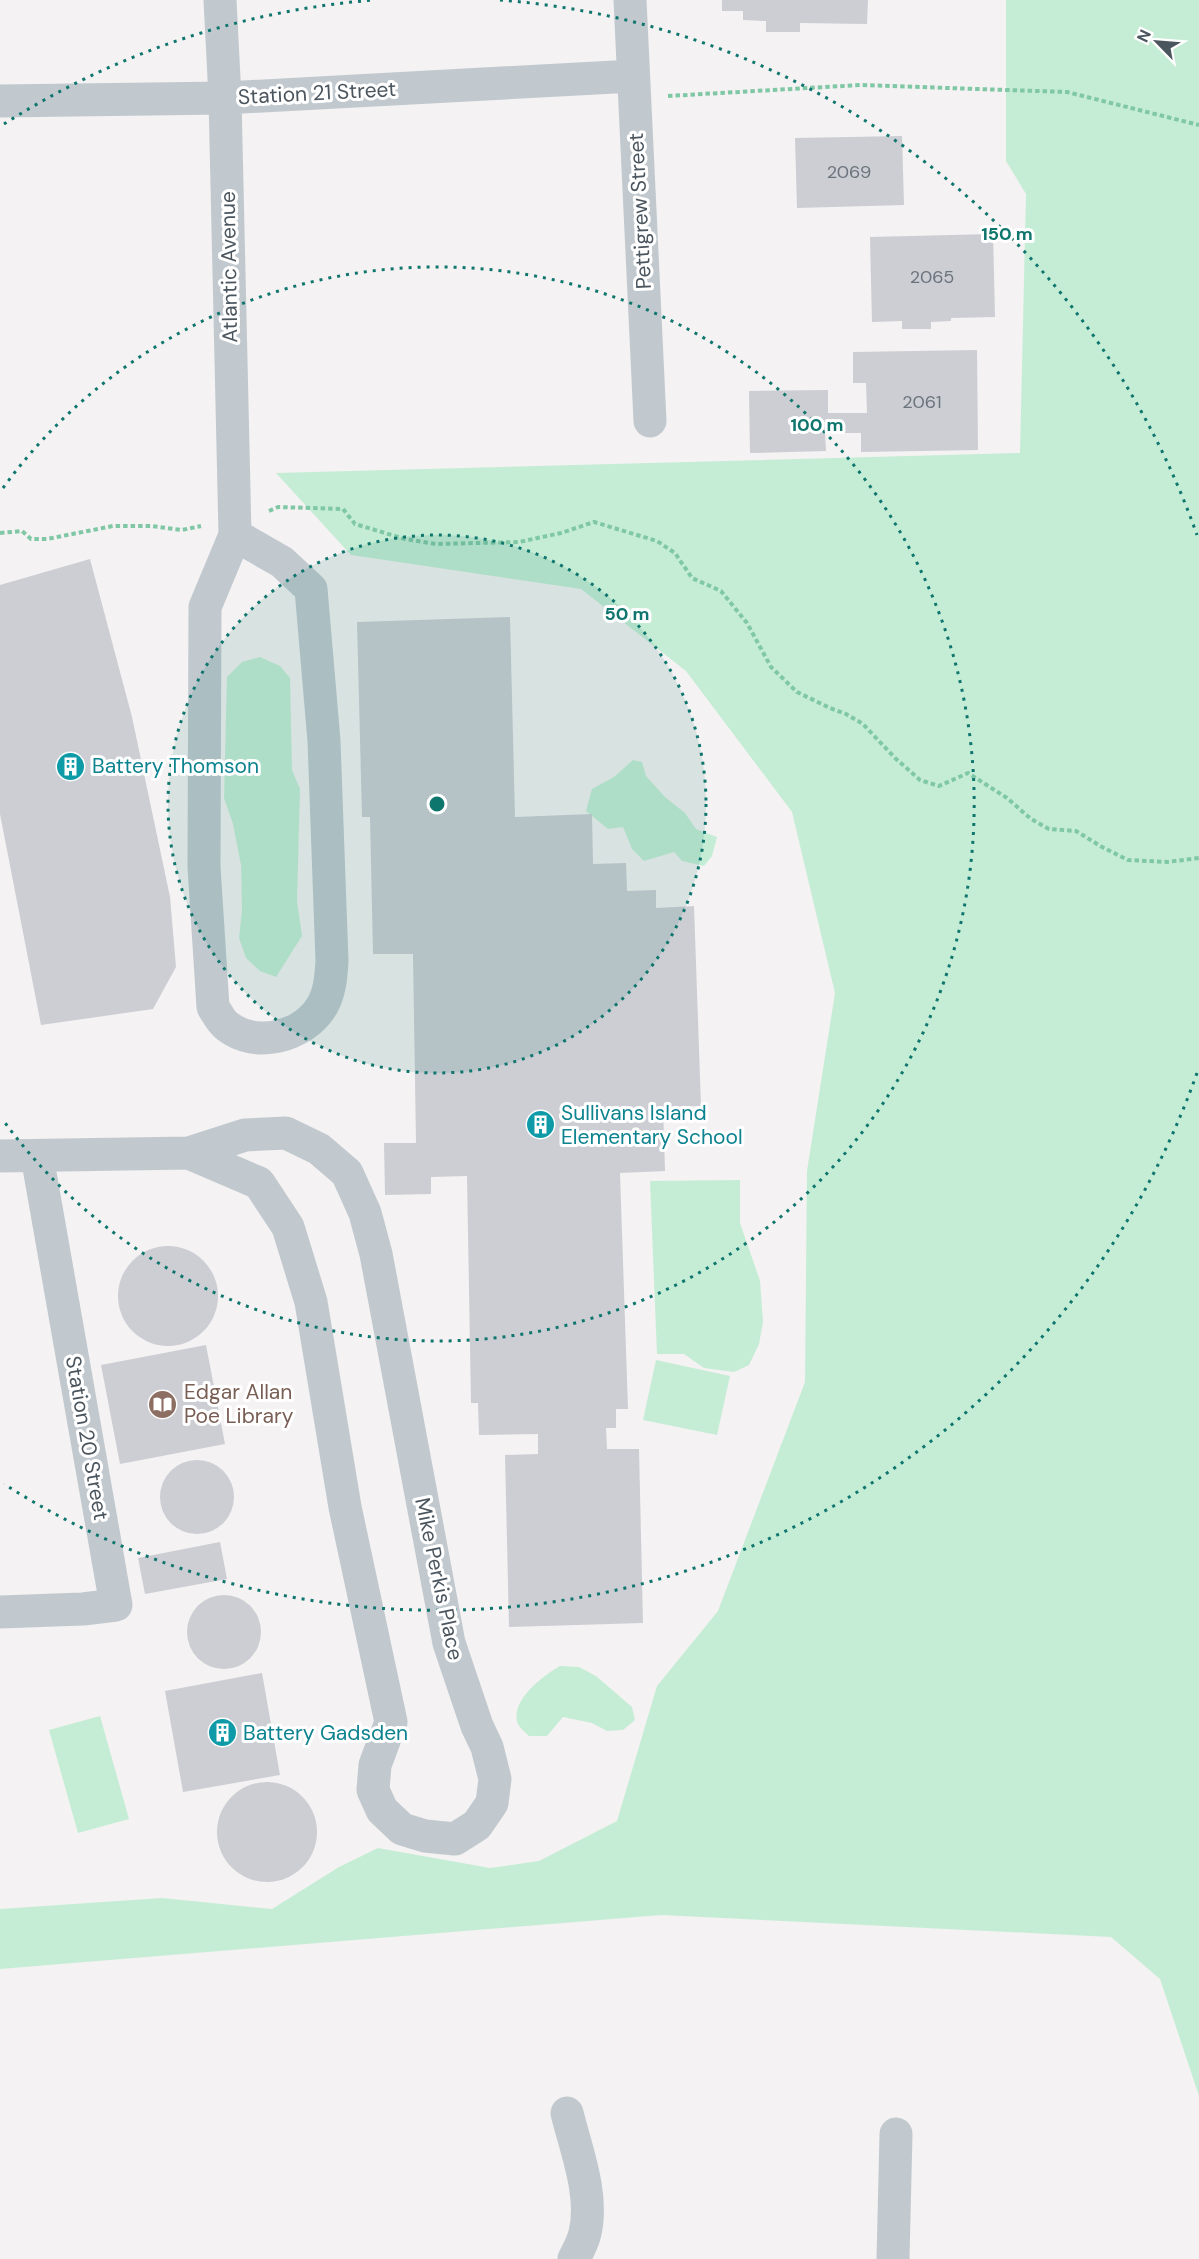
<svg xmlns="http://www.w3.org/2000/svg" width="1199" height="2259" viewBox="0 0 1199 2259" font-family="'DM Sans',sans-serif">
  <rect width="100%" height="100%" fill="#f4f2f2"/>
  <path fill="#c5edd5" d="M1006,0H1199V2096L1160,1979L1111,1937L661,1915L0,1969V1909L162,1898L272,1909L339,1867L378,1848L490,1868L539,1861L617,1821L657,1686L718,1611L805,1382L807,1171L835,993L792,812L686,671L581,589L351,555L276,473L1020,453L1026,194L1006,161Z
    M260,657L280,666L290,678L292,770L300,789L297,901L302,936L276,977L260,971L246,958L239,938L242,909L241,865L233,824L224,798L227,677L242,662Z
    M633,760L642,762L646,776L665,797L685,813L696,829L717,837L712,856L704,866L682,861L674,852L644,861L632,849L623,827L608,829L586,811L592,789L614,777Z
    M740,1180V1223L760,1281L763,1322L759,1344L749,1365L734,1372L704,1368L684,1354H657L650,1181Z
    M656,1360L730,1376L717,1435L643,1420Z
    M560,1666L579,1667L596,1676L632,1707L635,1720L623,1730L607,1731L592,1723L563,1717L547,1736H529C525,1732 518,1727 517,1721C512,1699 544,1675 560,1666Z
    M100,1716L129,1819L78,1833L49,1730Z"/>
  <path fill="#ccced4" d="M722,0H868L867,24L800,23V32H766V21L743,20V11H722Z
    M902,136L904,205L797,208L795,138Z
    M993,234L995,317L951,318V321L931,322V329H902V321L872,322L870,237Z
    M977,350L978,450L861,452V433H825L826,451L750,453L749,391L828,390V413H867L866,383H853V352Z
    M90,559L132,717L170,897L176,967L153,1009L41,1025L0,814V585Z
    M510,617L515,817L592,814L593,864L626,863L627,891L656,890V908L694,906L701,1106L663,1107L665,1171L620,1173L628,1409H616V1428H606L607,1449H639L643,1623L509,1627L505,1455L538,1454V1434L479,1435L478,1403H471L467,1176L431,1177V1194L385,1195L384,1143H416L413,954H373L370,817H362L357,622Z
    M118 1296a50 50 0 1 1 100 0a50 50 0 1 1-100 0Z
    M206,1345L225,1444L120,1464L101,1365Z
    M160 1497a37 37 0 1 1 74 0a37 37 0 1 1-74 0Z
    M220,1542L227,1579L145,1594L138,1558Z
    M187 1632a37 37 0 1 1 74 0a37 37 0 1 1-74 0Z
    M262,1673L280,1775L183,1792L165,1691Z
    M217 1832a50 50 0 1 1 100 0a50 50 0 1 1-100 0Z"/>
  <g fill="none" stroke-linecap="round" stroke-linejoin="round">
    <path stroke="#80c8a5" stroke-width="4" stroke-dasharray="4.5 3" stroke-linecap="butt" d="M668,96L860,85L1067,92L1199,125
      M269,511L278,507L343,509L355,524L405,539L436,544L519,542L561,533L594,522L657,541L675,553L692,578L721,591L747,623L771,667L797,692L830,708L846,714L863,724L895,758L920,780L939,786L968,773L1007,798L1031,819L1049,829L1076,831L1102,847L1128,860L1167,862L1199,858
      M0,533L22,531L31,539H47L113,526H151L182,530L201,526"/>
    <path stroke="#c1c9cf" stroke-width="33" d="M220,0L225,98L235,535L205,607L204,867L213,1007C217,1013 221,1022 227,1026C256,1049 303,1037 322,1006C330,992 331,977 332,961L324,741L311,589L282,562L235,535
      M630,0L650,421
      M0,101L225,98L633,76
      M0,1156L189,1153L245,1135L286,1133L319,1149L347,1173L365,1213L376,1254L449,1643L477,1726L487,1747L495,1779L492,1803L477,1825L455,1839L425,1836L402,1829L382,1810L373,1790L375,1765L391,1722L345,1507L311,1302L288,1227L259,1183L189,1153
      M0,1612L83,1609L116,1605L37,1156
      M567,2113C576,2150 594,2194 585,2233C583,2242 578,2251 574,2259
      M893,2259L896,2134"/>
  </g>
  <circle cx="437" cy="804" r="269" fill="#0f766e" fill-opacity=".12"/>
  <g fill="none" stroke="#0f766e" stroke-width="3" stroke-dasharray="3 6">
    <circle cx="437" cy="804" r="269"/>
    <path d="M3 488A537 537 0 1 1 3 1120"/>
    <path d="M1197 1073A806 806 0 0 1 4 1484M4 124A806 806 0 0 1 374 0M500 0A806 806 0 0 1 1197 535"/>
  </g>
  <defs>
    <symbol id="building-disc" viewBox="-11 -11 22 22"><circle r="9.5" fill="#0f9aa8" stroke="#fff"/><path d="M-4-6H4V6H1V3H-1V6H-4ZM-2.5-4.3h1.7v1.8h-1.7ZM.8-4.3h1.7v1.8H.8ZM-2.5-1h1.7V.8h-1.7ZM.8-1h1.7V.8H.8Z" fill="#fff"/></symbol>
    <symbol id="library-disc" viewBox="-11 -11 22 22"><circle r="9.5" fill="#8d6e63" stroke="#fff"/><path d="M-6-4Q-3-5.5-.7-3.5V5Q-3 3-6 4ZM6-4Q3-5.5 .7-3.5V5Q3 3 6 4Z" fill="#fff"/></symbol>
  </defs>
  <g fill-rule="evenodd">
    <use href="#building-disc" x="54" y="750" width="33" height="33"/>
    <use href="#building-disc" x="524" y="1108" width="33" height="33"/>
    <use href="#library-disc" x="146" y="1388" width="33" height="33"/>
    <use href="#building-disc" x="206" y="1716" width="33" height="33"/>
  </g>
  <g text-anchor="middle" stroke-width="6" stroke-linejoin="round" paint-order="stroke">
    <g font-size="18" fill="#6b737c">
      <text x="849" y="178">2069</text>
      <text x="932" y="283">2065</text>
      <text x="922" y="408">2061</text>
    </g>
    <g font-size="21" fill="#4b555e" stroke="#fff">
      <text transform="translate(317 93) rotate(-3)" y="7">Station 21 Street</text>
      <text transform="translate(640 211) rotate(-93)" y="7">Pettigrew Street</text>
      <text transform="translate(229 267) rotate(-91)" y="7">Atlantic Avenue</text>
      <text transform="translate(87 1438) rotate(80)" y="7">Station 20 Street</text>
      <text transform="translate(439 1579) rotate(78)" y="7">Mike Perkis Place</text>
    </g>
    <g font-size="21" fill="#0d838f" stroke="#fff" text-anchor="start">
      <text x="92" y="773">Battery Thomson</text>
      <text x="561" y="1120">Sullivans Island<tspan x="561" dy="24">Elementary School</tspan></text>
      <text x="243" y="1740">Battery Gadsden</text>
    </g>
    <g font-size="21" fill="#785e54" stroke="#fff" text-anchor="start">
      <text x="184" y="1399">Edgar Allan<tspan x="184" dy="24">Poe Library</tspan></text>
    </g>
  </g>
  <circle cx="437" cy="804" r="9" fill="#0f766e" stroke="#fff" stroke-width="3"/>
  <g font-size="18" text-anchor="middle" font-weight="bold" fill="#0f766e" stroke="#fff" stroke-width="6" stroke-linejoin="round" paint-order="stroke">
    <text x="1007" y="240">150 m</text>
    <text x="817" y="431">100 m</text>
    <text x="627" y="620">50 m</text>
  </g>
  <g transform="translate(1157 42) rotate(295)" stroke="#ffffff" stroke-width="4.5" paint-order="stroke">
  <path d="M0-4.5L10 22L0 15L-10 22Z" fill="#4b555e"/>
  <text y="-9" font-size="16" font-weight="bold" text-anchor="middle" fill="#4b555e">N</text>
  </g>
</svg>
